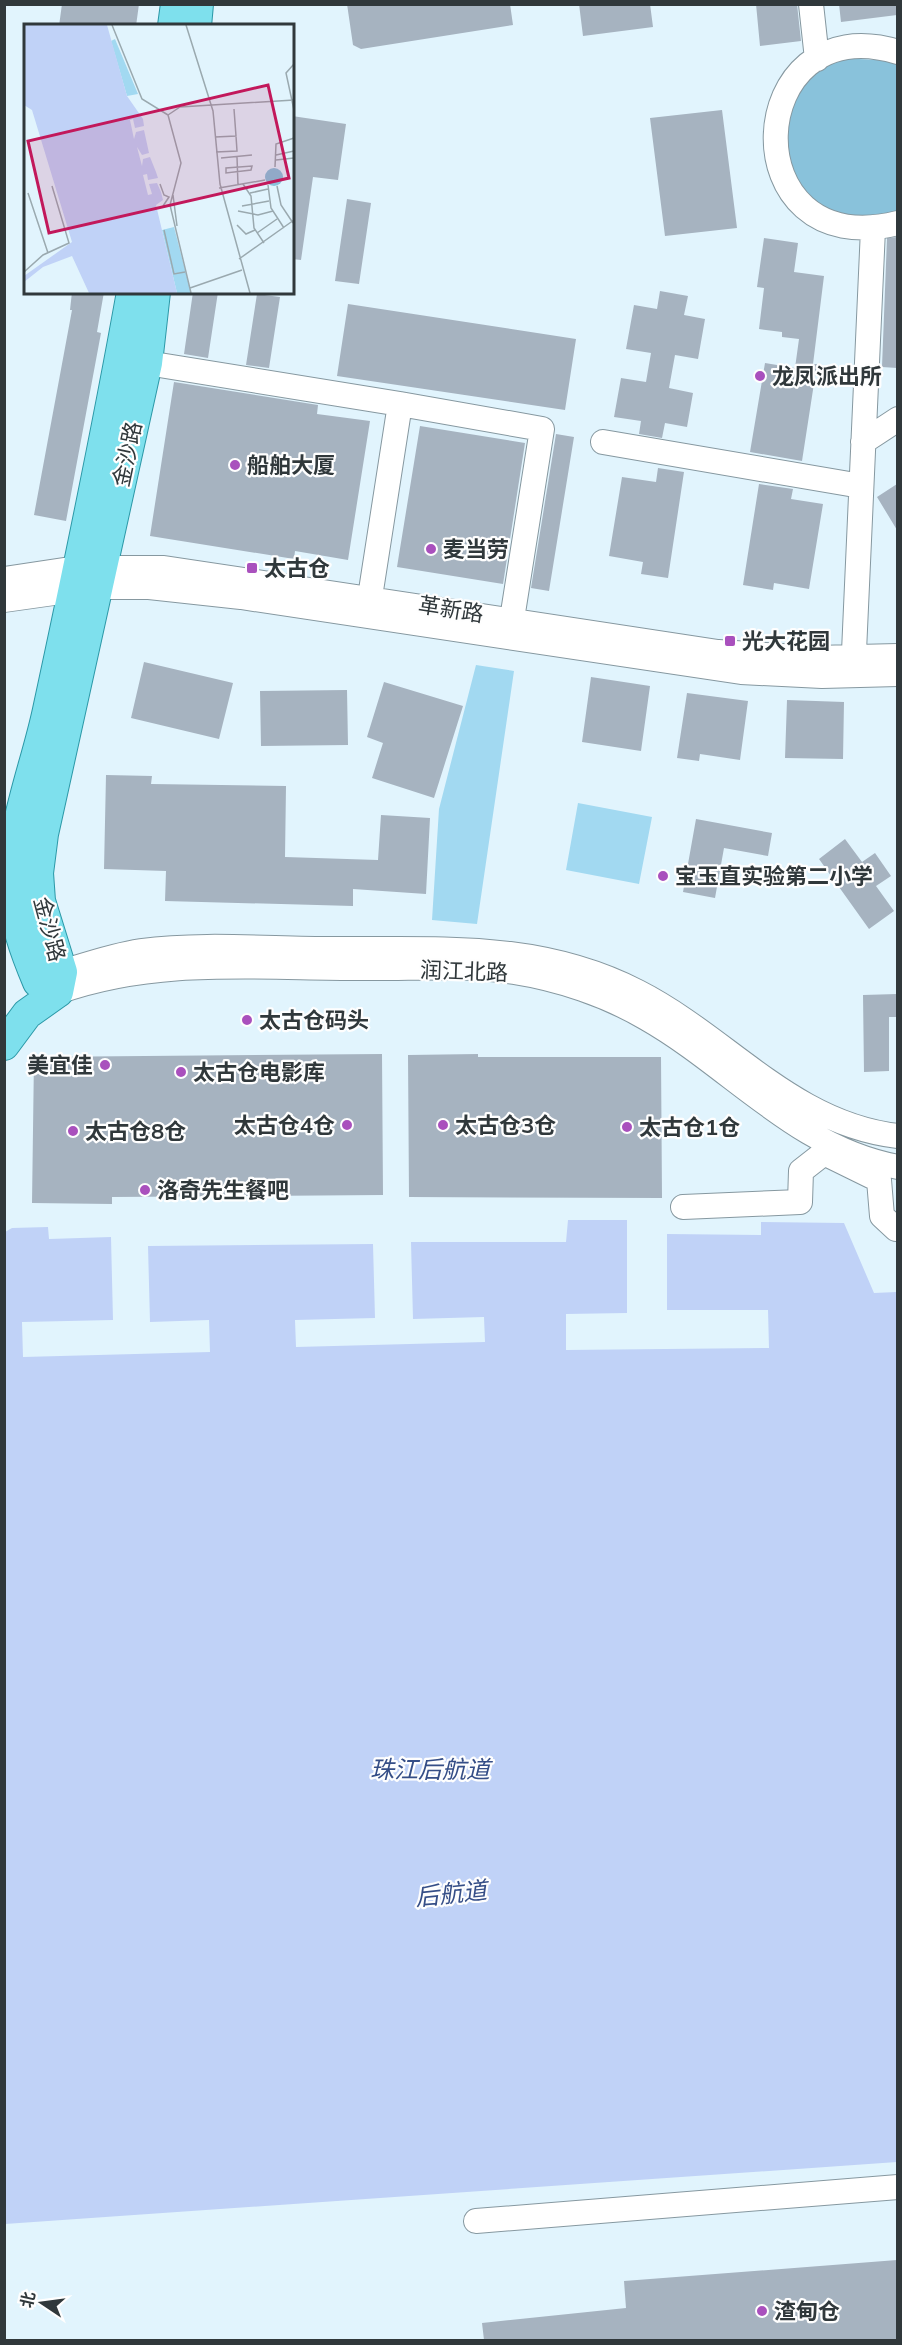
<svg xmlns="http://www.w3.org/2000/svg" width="902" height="2345" viewBox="0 0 902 2345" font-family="Mulish,'Noto Sans SC',sans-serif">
  <rect width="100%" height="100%" fill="#e1f4fd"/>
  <path fill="#a2d9f1" d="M476,665L514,671L477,924L432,920L439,809Z
    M578,803L652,817L639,884L566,870Z"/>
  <path fill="#89c2db" d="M840,58L897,61V215L864,223L815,207L785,165V112L816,70Z"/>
  <path fill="#c0d2f7" d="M568,1220H627V1313L566,1314V1350L769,1348L768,1310H667V1234L761,1235V1222L844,1223L874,1293L897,1292V2162L5,2224V1232L12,1228L48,1227L49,1239L111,1237L113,1320L22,1322L23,1357L210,1352L209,1320L150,1322L148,1246L373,1244L375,1318L295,1320L296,1347L485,1342L484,1317L413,1319L411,1242H566Z"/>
  <path fill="#a6b3c0" d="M62,4H139L136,26H59Z
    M347,4H510L513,25L361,49L353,45Z
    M579,4H650L653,27L583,36Z
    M756,4H797L801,41L760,46Z
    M839,4H897V15L841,22Z
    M722,110L737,228L665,236L650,118Z
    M292,116L346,124L338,180L313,177L301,260L292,259Z
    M347,199L371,203L359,284L335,281Z
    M897,237V368L882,367L887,238Z
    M764,238L798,243L794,272L824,276L813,364H817L802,461L750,452L765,363L795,368L799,339L782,337V332L759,329L764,288L757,287Z
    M660,291L688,296L684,315L705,319L698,359L675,355L669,388L693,393L687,427L665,423L662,438L639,434L641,421L614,417L621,378L646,382L651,353L626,349L634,305L657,309Z
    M72,292H104L97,332L101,333L66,521L34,515L72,310H70Z
    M193,292H218L208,358L184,354Z
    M257,294L280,297L269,368L246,365Z
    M348,304L576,339L565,410L337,376Z
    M174,382L318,405L317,414L370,421L348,560L295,551L294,559L150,536Z
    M420,426L525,443L503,584L397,567Z
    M556,434L574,437L549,591L531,588Z
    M658,468L684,472L668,578L641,574L643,562L609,556L622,477L656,482Z
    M759,484L793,489L791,499L823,504L809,589L774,583L773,590L743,585Z
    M897,484V530L877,497Z
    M144,662L233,683L219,739L131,718Z
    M591,677L650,686L641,751L582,742Z
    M384,682L463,706L434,798L372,778L383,743L367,737Z
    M347,690L348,745L261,746L260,691Z
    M687,693L748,701L740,760L700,754L699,761L677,758Z
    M787,700L844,702L843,759L785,758Z
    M106,775L152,776L151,784L286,786L285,857L378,860L381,815L430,818L426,894L353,889V906L165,901L166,871L104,869Z
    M696,819L772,833L768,856L724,848L715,898L683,892Z
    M845,839L862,862L875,853L891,876L876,886L894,911L869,929L819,859Z
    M897,994V1017H889V1071L864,1072L863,995Z
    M382,1054L383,1195L112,1197V1204L32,1203L34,1057Z
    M478,1054V1057H661L662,1198L409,1197L408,1055Z
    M897,2260V2340H484L482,2323L626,2308L624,2281Z"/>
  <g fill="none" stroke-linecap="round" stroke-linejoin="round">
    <defs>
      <path id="minor" d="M811,4L817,59
        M898,52C741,4 729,265 898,223
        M147,363L400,404L370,597
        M400,404L542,429L512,619
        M603,442L861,486
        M863,442L898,419
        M4,579L77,568H164L718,652L815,658L898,656
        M4,600L96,587H149L241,597L741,672L822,676L898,674
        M853,674L873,229
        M62,972C88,964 114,955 141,951C203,943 269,949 332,949C439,950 539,941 638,992C728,1038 792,1124 898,1136
        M58,992C156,957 258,968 359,968C410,969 464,964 514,972C559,979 607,995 646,1018C732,1067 796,1148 898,1167
        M683,1207L800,1202L801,1171L824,1153L879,1180L882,1216L896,1229
        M476,2221L898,2187"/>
      <path id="major" d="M173,26L176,4
        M196,26L198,4
        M58,992L38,982C25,951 14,921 12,887C10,828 36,767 48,710C78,571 107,432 132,292
        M58,992L62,972L40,901L38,873L43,834L147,363L155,292
        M4,1045L27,1014L58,992"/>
    </defs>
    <use href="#minor" stroke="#8698a0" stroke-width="26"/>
    <use href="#major" stroke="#2b98a7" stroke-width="32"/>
    <use href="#minor" stroke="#fff" stroke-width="24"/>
    <use href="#major" stroke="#7ee0ed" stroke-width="30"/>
  </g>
  <g fill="#a950bd" stroke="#fefefe" stroke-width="2">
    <circle cx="760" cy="376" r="6"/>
    <circle cx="235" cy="465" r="6"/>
    <circle cx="431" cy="549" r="6"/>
    <rect x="246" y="562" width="12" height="12" rx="3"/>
    <rect x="724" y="635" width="12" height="12" rx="3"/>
    <circle cx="663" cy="876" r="6"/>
    <circle cx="247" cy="1020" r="6"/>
    <circle cx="105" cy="1065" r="6"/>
    <circle cx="181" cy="1072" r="6"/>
    <circle cx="347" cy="1125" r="6"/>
    <circle cx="443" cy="1125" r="6"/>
    <circle cx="627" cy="1127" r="6"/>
    <circle cx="73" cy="1131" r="6"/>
    <circle cx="145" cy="1190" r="6"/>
    <circle cx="762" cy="2311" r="6"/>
  </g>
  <g text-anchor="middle" stroke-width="4.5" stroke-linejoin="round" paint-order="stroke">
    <g font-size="22" font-weight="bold" fill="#30383b" stroke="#fefefe" text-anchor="start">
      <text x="772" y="384">龙凤派出所</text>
      <text x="247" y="473">船舶大厦</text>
      <text x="443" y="557">麦当劳</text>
      <text x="264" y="576">太古仓</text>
      <text x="742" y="649">光大花园</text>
      <text x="675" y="884">宝玉直实验第二小学</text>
      <text x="259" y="1028">太古仓码头</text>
      <text x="93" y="1073" text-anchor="end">美宜佳</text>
      <text x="193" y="1080">太古仓电影库</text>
      <text x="335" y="1133" text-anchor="end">太古仓4仓</text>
      <text x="455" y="1133">太古仓3仓</text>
      <text x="639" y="1135">太古仓1仓</text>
      <text x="85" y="1139">太古仓8仓</text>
      <text x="157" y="1198">洛奇先生餐吧</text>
      <text x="774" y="2319">渣甸仓</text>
    </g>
    <g font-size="22" fill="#30383b" stroke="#fefefe">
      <text transform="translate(127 454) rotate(-78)" y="8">金沙路</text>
      <text transform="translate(451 609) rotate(9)" y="8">革新路</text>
      <text transform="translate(50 929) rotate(75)" y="8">金沙路</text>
      <text transform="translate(464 971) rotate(2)" y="8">润江北路</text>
    </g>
    <g font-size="24" font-style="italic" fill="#354e87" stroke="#fefefe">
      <text x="430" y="1778">珠江后航道</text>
      <text transform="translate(451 1894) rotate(-6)" y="8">后航道</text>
    </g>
  </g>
  <g transform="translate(24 24)">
    <rect width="270" height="270" fill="#e1f4fd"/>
    <path d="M91,15L114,70L103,72L87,17ZM150,203L167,269H153L138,206Z" fill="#a2d9f1"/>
    <path d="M241 153a9 9 0 1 1 18 0a9 9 0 1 1-18 0Z" fill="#89c2db"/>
    <path d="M0,1H83L103,72L119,95L120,102L111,104L109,95L106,96L110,115L112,108L120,106L125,129L118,131L113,123L118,142L119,135L126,133L132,148L134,154L124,156L123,150L119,151L124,171L128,170L125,160L133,159L137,168L139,176L132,181L153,269H65L48,232L19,243L0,258V252L48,218L8,86L0,81Z" fill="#c0d2f7"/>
    <path fill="none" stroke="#9aa9af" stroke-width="1.5" d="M88,1L118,75L144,91M162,1L189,87L196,160L226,269M270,40L262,49L270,86M144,91L157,139L146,181L167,269M144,91L156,83L270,76M191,113L212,112L210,85M192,128L213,127L212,112M252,131L270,127M213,133L214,161M197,134L228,131M252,136L270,134M228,142L227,146L202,149V144ZM251,143L252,120L270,114M136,160L140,171L145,173L139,182M219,160L227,172L230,204L240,219M244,161L247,184L260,204M253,162L257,181L269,199M195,164L241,156M4,169L24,229M226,169L244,165M149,171L153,202M218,182L245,177M214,187L234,191L249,187M213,201L222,210L231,206M140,206L150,250L161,248M233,209L253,195M215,235L270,196M0,248L19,231L45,219L28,162M166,264L218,246"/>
    <path fill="#c2185b" fill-opacity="0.15" stroke="#c2185b" stroke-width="3" d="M244,61L265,154L25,209L4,117Z"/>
    <rect width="270" height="270" fill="none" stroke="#30383b" stroke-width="3"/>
  </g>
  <rect width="902" height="2345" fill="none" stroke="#30383b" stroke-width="12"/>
  <g transform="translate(42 2303) rotate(283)" stroke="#fefefe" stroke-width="4.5" paint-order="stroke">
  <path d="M0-4.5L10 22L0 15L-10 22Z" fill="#30383b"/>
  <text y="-9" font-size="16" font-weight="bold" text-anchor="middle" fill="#30383b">北</text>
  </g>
</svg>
